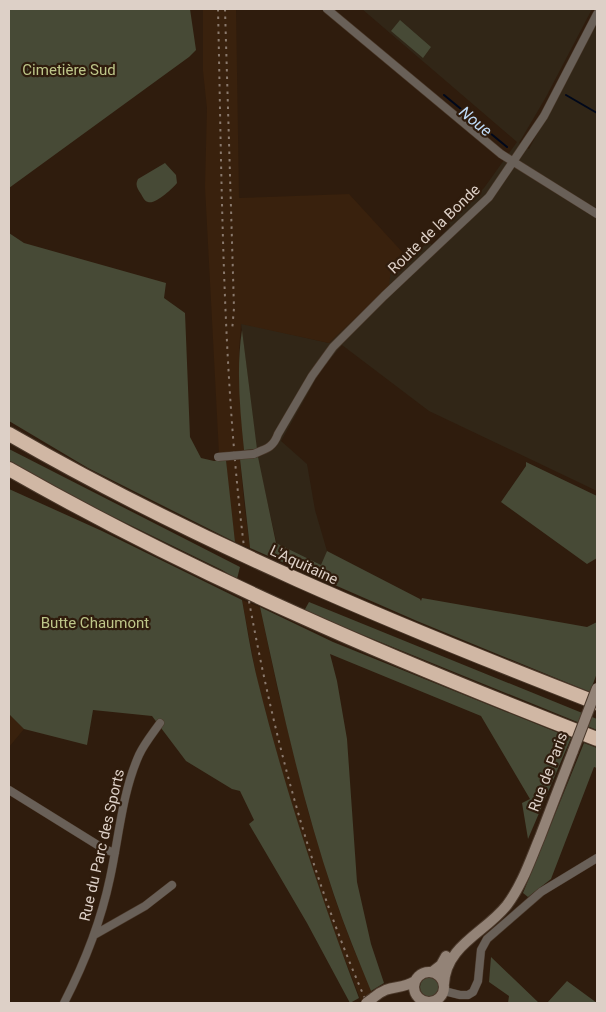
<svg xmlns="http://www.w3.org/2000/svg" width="606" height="1012" viewBox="0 0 606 1012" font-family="Roboto,sans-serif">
  <rect width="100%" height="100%" fill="#2f1c0d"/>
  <path fill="#312617" d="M362,9H592L546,97L519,143L529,149L597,22V491L429,411L342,345L321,370L281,441L307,464L315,510L327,551L322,566L277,545L258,461L241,323L329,343L388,286L391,268L405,255L413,256L428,242L432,245L450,226L449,222L484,188L517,142Z"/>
  <path fill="#39210d" d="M203,9H236L239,198L349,194L405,255L391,268L389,286L329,343L241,324L239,350L241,413L244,450L219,453L205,187L207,108L203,71Z
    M240,459L244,502L250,548L235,542L230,504L226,460Z
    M242,600L260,607L278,691L308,811L334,896L352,945L377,1003H362L333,930L301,836L284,780L257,680Z
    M9,714L24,729L9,747Z"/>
  <path fill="#474a36" d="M9,9H190L196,50L189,57L9,188Z
    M400,20L431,47L423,58L391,31Z
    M165,163L176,175L177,183C173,188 155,205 148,202C144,201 143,197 141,194C137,188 135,185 138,179Z
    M9,233L24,243L166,283L164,298L185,313L190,437L201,458L214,461L226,460L235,542L88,468L9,421Z
    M242,330L257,449L244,450C240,410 236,369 242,330Z
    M9,449L240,567L237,579L222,570L81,501L9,461Z
    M258,457L276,543L321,565L327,551L420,599L421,601L422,598L587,627L597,622V673L590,692L417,621L250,548L240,459Z
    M526,462L597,496V558L587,564L501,502L526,466Z
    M9,489L102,531L242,600C247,627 251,655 258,682C285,790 320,895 359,998L350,1003L307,923L249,824L254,820L240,791L232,789L186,761L152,716L93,710L87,745L24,729L9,714Z
    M309,602L597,719V730L304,611Z
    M260,607L333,642L571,738L528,839L522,803L530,799L481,716L330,654L337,681L347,739L357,882L371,944L384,983L371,991C358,959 345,928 334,895C302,801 281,704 260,607Z
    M584,743L597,748V768L594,767L551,879L528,897L523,893Z
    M491,957L539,1003H508L509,996L489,982Z
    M420 987a10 10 0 1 1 20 0a10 10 0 1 1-20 0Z
    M567,981L597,1003H547Z"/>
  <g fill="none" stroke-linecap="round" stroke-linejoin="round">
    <path stroke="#00081b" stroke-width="2" d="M444,95L507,147
      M566,95L597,113"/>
    <defs>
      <path id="street" d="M327,9L501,154L597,214
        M253,454C266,449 273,448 278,434L312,376L333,347L384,296L489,197L544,116L597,14
        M9,790L104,849L115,853
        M94,935L145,906L172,885
        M444,991L460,995H468L473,992L478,981L481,950L487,939L541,892L597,858
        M64,1003C84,964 101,921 110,878C119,837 122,793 139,755C144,744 153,733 160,723"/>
      <path id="secondary" d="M414 987a15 15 0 1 1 30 0a15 15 0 1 1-30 0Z
        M432,972L441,965L446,956
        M444,984C446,945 485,933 507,905C522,885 530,861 540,837C551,808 562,779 573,751
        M373,998C390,983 399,991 415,981"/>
      <path id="highway" d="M9,434C196,542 396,625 597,703
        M9,469C197,576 396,661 597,739"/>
    </defs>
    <use href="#street" stroke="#4b392b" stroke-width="9"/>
    <use href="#secondary" stroke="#4b392b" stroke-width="12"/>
    <use href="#highway" stroke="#4b392b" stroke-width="16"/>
    <use href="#street" stroke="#696058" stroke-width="8"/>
    <use href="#secondary" stroke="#938377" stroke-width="10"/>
    <use href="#highway" stroke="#d0b7a4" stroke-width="14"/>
    <path stroke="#8a7a6e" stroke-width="2" stroke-dasharray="2.5 5" stroke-linecap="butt" d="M218,9C222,188 222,368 244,547
      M225,9L234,308L232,331
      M249,601C274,738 310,875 367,1003"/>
    <defs>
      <path id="street-bridge" d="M218,457L253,454"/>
      <path id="secondary-bridge" d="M573,751L597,688
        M366,1003L373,998"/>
    </defs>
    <use href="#street-bridge" stroke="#4b392b" stroke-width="9" stroke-linecap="butt"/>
    <use href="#secondary-bridge" stroke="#4b392b" stroke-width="12" stroke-linecap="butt"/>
    <use href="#street-bridge" stroke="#696058" stroke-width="8"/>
    <use href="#secondary-bridge" stroke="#938377" stroke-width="10"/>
  </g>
  <g text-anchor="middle" stroke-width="4.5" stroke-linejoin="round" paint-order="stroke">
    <g font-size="15" fill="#bec689" stroke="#2f1c0d">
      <text x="69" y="75">Cimetière Sud</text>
      <text x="95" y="628">Butte Chaumont</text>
    </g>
    <g font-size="15" fill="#ddd0c7" stroke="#2f1c0d">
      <text transform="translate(434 229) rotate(-44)" y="5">Route de la Bonde</text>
      <text transform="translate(304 565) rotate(25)" y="5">L'Aquitaine</text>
      <text transform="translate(548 772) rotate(-69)" y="5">Rue de Paris</text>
      <text transform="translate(102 845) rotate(-77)" y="5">Rue du Parc des Sports</text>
    </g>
    <g font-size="16" font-style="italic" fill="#bfdbf7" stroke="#2f1c0d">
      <text transform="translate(476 121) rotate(40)" y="6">Noue</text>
    </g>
  </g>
  <rect width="606" height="1012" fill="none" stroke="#ddd0c7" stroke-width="20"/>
</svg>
